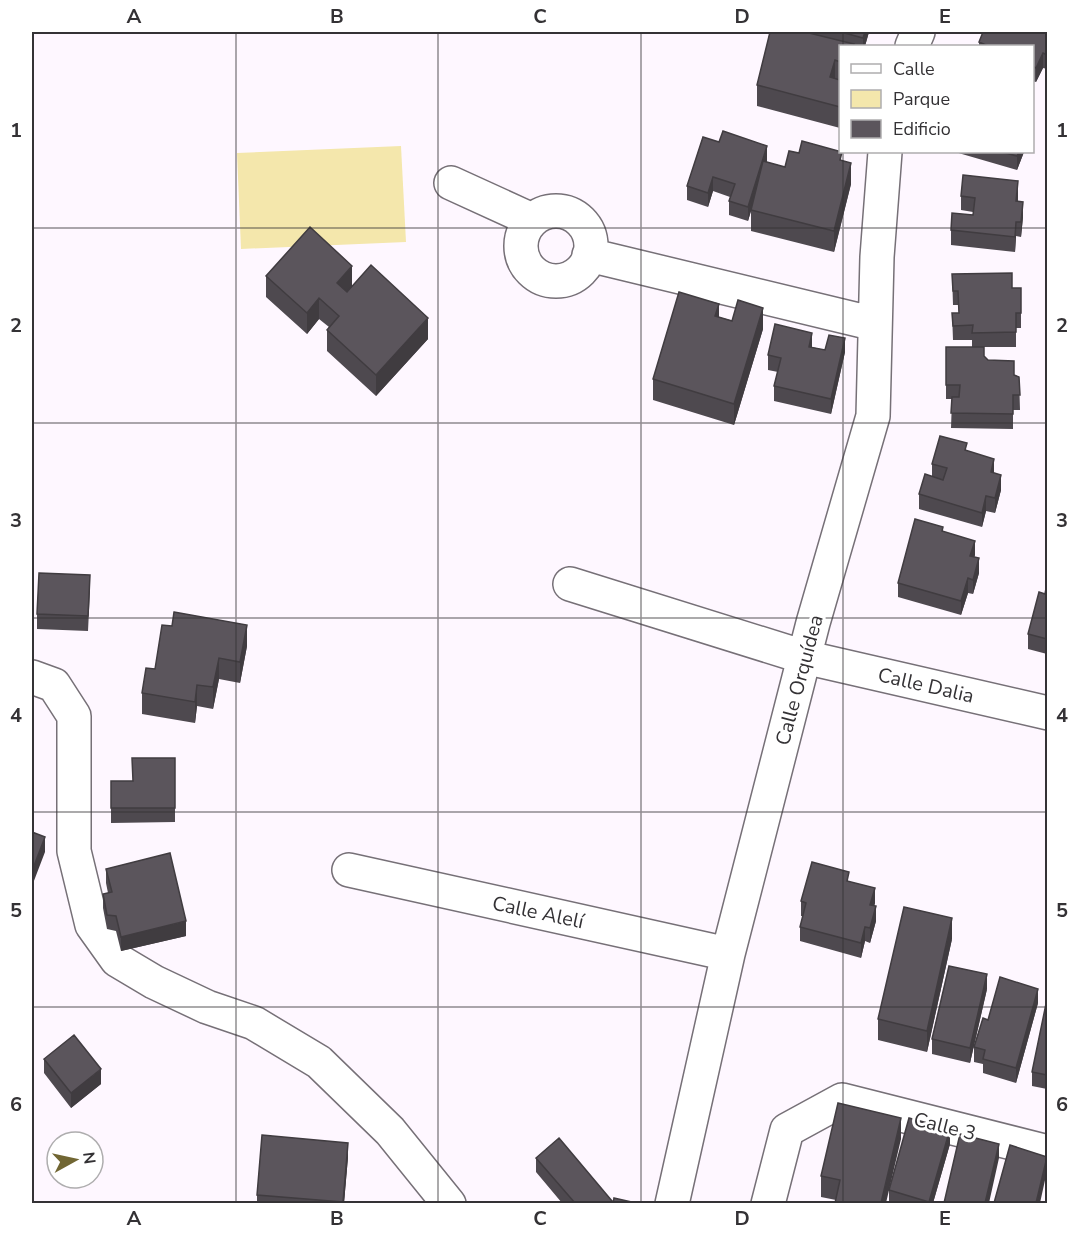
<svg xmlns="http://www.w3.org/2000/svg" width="1079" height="1235" viewBox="0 0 1079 1235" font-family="'Nunito Sans',sans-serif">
  <rect width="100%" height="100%" fill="#fef7ff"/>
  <path fill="#f4e7ac" d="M401,146L406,242L241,249L237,153Z"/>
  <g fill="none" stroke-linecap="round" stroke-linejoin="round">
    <defs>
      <path id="minor" d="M912,46L918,32
        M451,183L532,220
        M521 246a35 35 0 1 1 70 0a35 35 0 1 1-70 0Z
        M589,255L875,324
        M570,584L804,657L1048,713
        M32,677L54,685L74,716V851L92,925L117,960L154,982L207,1007L254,1023L319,1062L390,1131L449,1204
        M349,870L728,954
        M672,1204L728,954L813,623L873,416L877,257L885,152
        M768,1204L787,1130L842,1100L1048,1152"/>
    </defs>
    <use href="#minor" stroke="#767077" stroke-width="36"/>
    <use href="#minor" stroke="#fff" stroke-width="33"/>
  </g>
  <path fill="#4e494f" d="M770,32H869L865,46H840V128L757,106V85Z
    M1047,32V69L1043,68L1036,82L1032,81V46H979V42Z
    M703,137L767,160V162L785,167L842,161L851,184L834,252L751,231V210L748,221L729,215V201L730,197L713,191L708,207L687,200V186Z
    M955,152H1024L1017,170Z
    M961,196H1018V202L1023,217L1021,237L1016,236L1015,252L951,245V230L973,215V212L961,210Z
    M952,274L1012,288H1021V328H1016V347H984V356L988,360L1014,375L1019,377L1020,410H1013V429L951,428L952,399H946V347H972V340H953L952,313H959L958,305H953Z
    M266,276L352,286L428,339L376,396L327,351V330L329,327L319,319L307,334L266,297Z
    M719,317L763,329L734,425L653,400V379Z
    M812,347L825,350L845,352L831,414L774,401V386L778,372L768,370V355Z
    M967,451L994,473L1001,490L995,513L986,511L982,527L919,509V494L932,477V464Z
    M943,532L975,555L974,557L979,573L973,594L968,593L961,615L898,597V583Z
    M1047,583V654L1028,649V634L1045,594Z
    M90,590L88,631L37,629V614Z
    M247,646L240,683L219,679L213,709L197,706L195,723L142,714V693L155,669Z
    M175,758V822L111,823V781H132Z
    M106,869L186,936L121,951L116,931L107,929L103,908V894L108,893L106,883Z
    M849,881L875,903L874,906L876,921L870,943L865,941L861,958L800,941V927L803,916H801V901Z
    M952,939L927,1052L878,1040V1019Z
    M987,989L970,1063L932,1054V1039Z
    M1047,999V1089L1032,1086V1072Z
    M1038,1003L1016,1083L983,1073V1064L974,1062V1047L988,1020Z
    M44,1059L101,1084L71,1108L44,1073Z
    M901,1139L836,1200L821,1197V1176Z
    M950,1144L933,1203H889V1190Z
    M348,1157L344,1203H257V1195Z
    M536,1158L612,1203H562L536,1172Z
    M1047,1183V1203H1046V1189Z"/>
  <path fill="#403c40" d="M865,32H869L865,46H863V38Z
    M1043,53V68L1036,82V68Z
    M835,60V81L830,77Z
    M767,146V160L748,221V207Z
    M1019,152H1024L1017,170V156Z
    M851,163V184L834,252V231Z
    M713,177V191L708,207V193Z
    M1018,181V196L1016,216V201Z
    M1023,202V217L1021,237V222Z
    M1016,222V236L1015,252V237Z
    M352,266V287L337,304V283Z
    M319,298V319L307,334V313Z
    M719,304V325L715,316Z
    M763,308V329L734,425V404Z
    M428,318V339L376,396V375Z
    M812,333V348L809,347Z
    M845,338V352L831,414V399Z
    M994,459V474L991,472Z
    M1001,475V490L995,513V498Z
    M986,496V511L982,527V513Z
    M975,541V555L970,570V556Z
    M979,558V573L973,594V580Z
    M968,578V593L961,615V601Z
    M247,625V646L240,683V662Z
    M219,658V679L213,709V687Z
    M197,685V706L195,723V702Z
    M45,837V852L32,886V871Z
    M875,888V903L870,919V905Z
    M876,906V921L870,943V928Z
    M952,918V939L927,1052V1031Z
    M186,921V936L121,951V937Z
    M865,927V941L861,958V943Z
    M987,974V989L970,1063V1048Z
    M1038,989V1003L1016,1083V1068Z
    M101,1069V1084L71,1108V1093Z
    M901,1118V1139L886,1203H881Z
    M950,1129V1144L933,1203H929Z
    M348,1143V1157L344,1203H343Z
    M999,1144V1158L989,1203H985Z
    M1047,1157V1171L1040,1203H1036Z"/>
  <path fill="#5b555c" stroke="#403c40" stroke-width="1.5" d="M770,32H805L854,44L853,46H840V62L835,60L830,77L840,80V107L757,85Z
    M841,32H865L863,38Z
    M983,32H1047V55L1043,53L1036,68L1032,66V46H988L979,42Z
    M723,131L767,146L748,207L729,201L735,184L713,177L708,193L687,186L703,137L719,142Z
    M802,141L842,152L840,160L851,163L834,231L751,210L763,161L785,167L789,151L799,153Z
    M1002,152H1019L1017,156Z
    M963,175L1018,181L1016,201L1023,202L1021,222H1016L1015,237L951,230L952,213L973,215L975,198L961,196Z
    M310,227L352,266L337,283L347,292L371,265L428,318L376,375L327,330L339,316L319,298L307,313L266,276Z
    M1012,273V288H1021V313H1016V332L972,333L973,325L953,326L952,313H959L958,291H953L952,274Z
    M679,292L719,304L715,316L732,321L738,300L763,308L734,404L653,379Z
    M775,324L812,333L809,347L825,350L829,335L845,338L831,399L774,386L781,358L768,355Z
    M946,347H984V356L988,360L1014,361V375L1019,377L1020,395H1013V414L951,413L952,397H959L960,385H946Z
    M940,436L967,443L965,450L994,459L991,472L1001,475L995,498L986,496L982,513L919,494L925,474L943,480L947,468L932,464Z
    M915,519L943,527L942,531L975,541L970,556L979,558L973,580L968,578L961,601L898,583Z
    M39,573L90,575L88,616L37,614Z
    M1047,583V639L1028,634L1039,592L1045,594Z
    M174,612L247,625L240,662L219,658L213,687L197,685L195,702L142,693L146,668L155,669L162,625L172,626Z
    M132,758H175V808H111V781H133Z
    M32,832L45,837L32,871Z
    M170,853L186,921L121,937L116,916L107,915L103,894L112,892L106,869Z
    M812,862L849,872L847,881L875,888L870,905L876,906L870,928L865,927L861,943L800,927L806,903L801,901Z
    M904,907L952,918L927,1031L878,1019Z
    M949,966L987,974L970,1048L932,1039Z
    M1000,977L1038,989L1016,1068L983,1059L985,1050L974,1047L983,1018L988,1020Z
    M1047,999V1075L1032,1072Z
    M74,1035L101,1069L71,1093L44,1059Z
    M838,1103L901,1118L881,1203H835L840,1180L821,1176Z
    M909,1118L950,1129L929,1202L889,1190Z
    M960,1134L999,1144L985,1203H944Z
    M262,1135L348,1143L343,1202L257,1195Z
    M559,1138L612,1201L610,1203H575L536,1158Z
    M1010,1145L1047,1157L1036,1203H994Z
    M614,1198L636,1203H613Z"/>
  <path fill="none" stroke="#343235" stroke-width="1.5" stroke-opacity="0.55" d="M236,32V1204M438,32V1204M641,32V1204M843,32V46M843,152V1204M32,228H1048M32,423H1048M32,618H1048M32,812H1048M32,1007H1048"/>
  <g text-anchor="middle" stroke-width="6" stroke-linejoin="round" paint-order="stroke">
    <g font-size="20" fill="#343235" stroke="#fff">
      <text transform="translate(799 680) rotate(-75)" y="7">Calle Orquídea</text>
      <text transform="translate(926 685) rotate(13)" y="7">Calle Dalia</text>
      <text transform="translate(538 912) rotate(12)" y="7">Calle Alelí</text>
      <text transform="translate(945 1126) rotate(14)" y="7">Calle 3</text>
    </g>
  </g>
  <rect width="1079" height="1235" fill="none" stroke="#ffffff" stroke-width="66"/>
  <rect x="839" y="45" width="195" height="108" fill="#ffffff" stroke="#aeadae" stroke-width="1.5"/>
  <rect x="851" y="64" width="30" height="9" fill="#ffffff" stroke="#aeadae" stroke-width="1.5"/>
  <text x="893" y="75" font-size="18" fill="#343235">Calle</text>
  <rect x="851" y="90" width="30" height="18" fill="#f4e7ac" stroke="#aeadae" stroke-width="1.5"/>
  <text x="893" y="105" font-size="18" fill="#343235">Parque</text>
  <rect x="851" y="120" width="30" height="18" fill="#5b555c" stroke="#aeadae" stroke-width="1.5"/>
  <text x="893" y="135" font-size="18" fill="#343235">Edificio</text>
  <g transform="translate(75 1160) rotate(82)"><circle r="28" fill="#ffffff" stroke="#aeadae" stroke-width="1.5"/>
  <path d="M0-4.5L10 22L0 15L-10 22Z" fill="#716633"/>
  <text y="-9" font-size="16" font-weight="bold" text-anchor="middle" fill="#343235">N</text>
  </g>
  <rect x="33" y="33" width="1013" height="1169" fill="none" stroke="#343235" stroke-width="2"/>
  <g font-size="20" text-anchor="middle" font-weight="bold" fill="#343235">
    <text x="134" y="23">A</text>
    <text x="337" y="23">B</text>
    <text x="540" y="23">C</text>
    <text x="742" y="23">D</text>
    <text x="945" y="23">E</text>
    <text x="16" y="137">1</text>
    <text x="1062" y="137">1</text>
    <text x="16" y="332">2</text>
    <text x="1062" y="332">2</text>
    <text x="16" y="527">3</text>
    <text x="1062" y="527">3</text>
    <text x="16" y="722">4</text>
    <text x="1062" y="722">4</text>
    <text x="16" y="917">5</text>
    <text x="1062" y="917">5</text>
    <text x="16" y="1111">6</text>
    <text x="1062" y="1111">6</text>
    <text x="134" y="1225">A</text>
    <text x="337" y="1225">B</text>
    <text x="540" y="1225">C</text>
    <text x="742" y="1225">D</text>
    <text x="945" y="1225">E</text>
  </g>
</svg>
